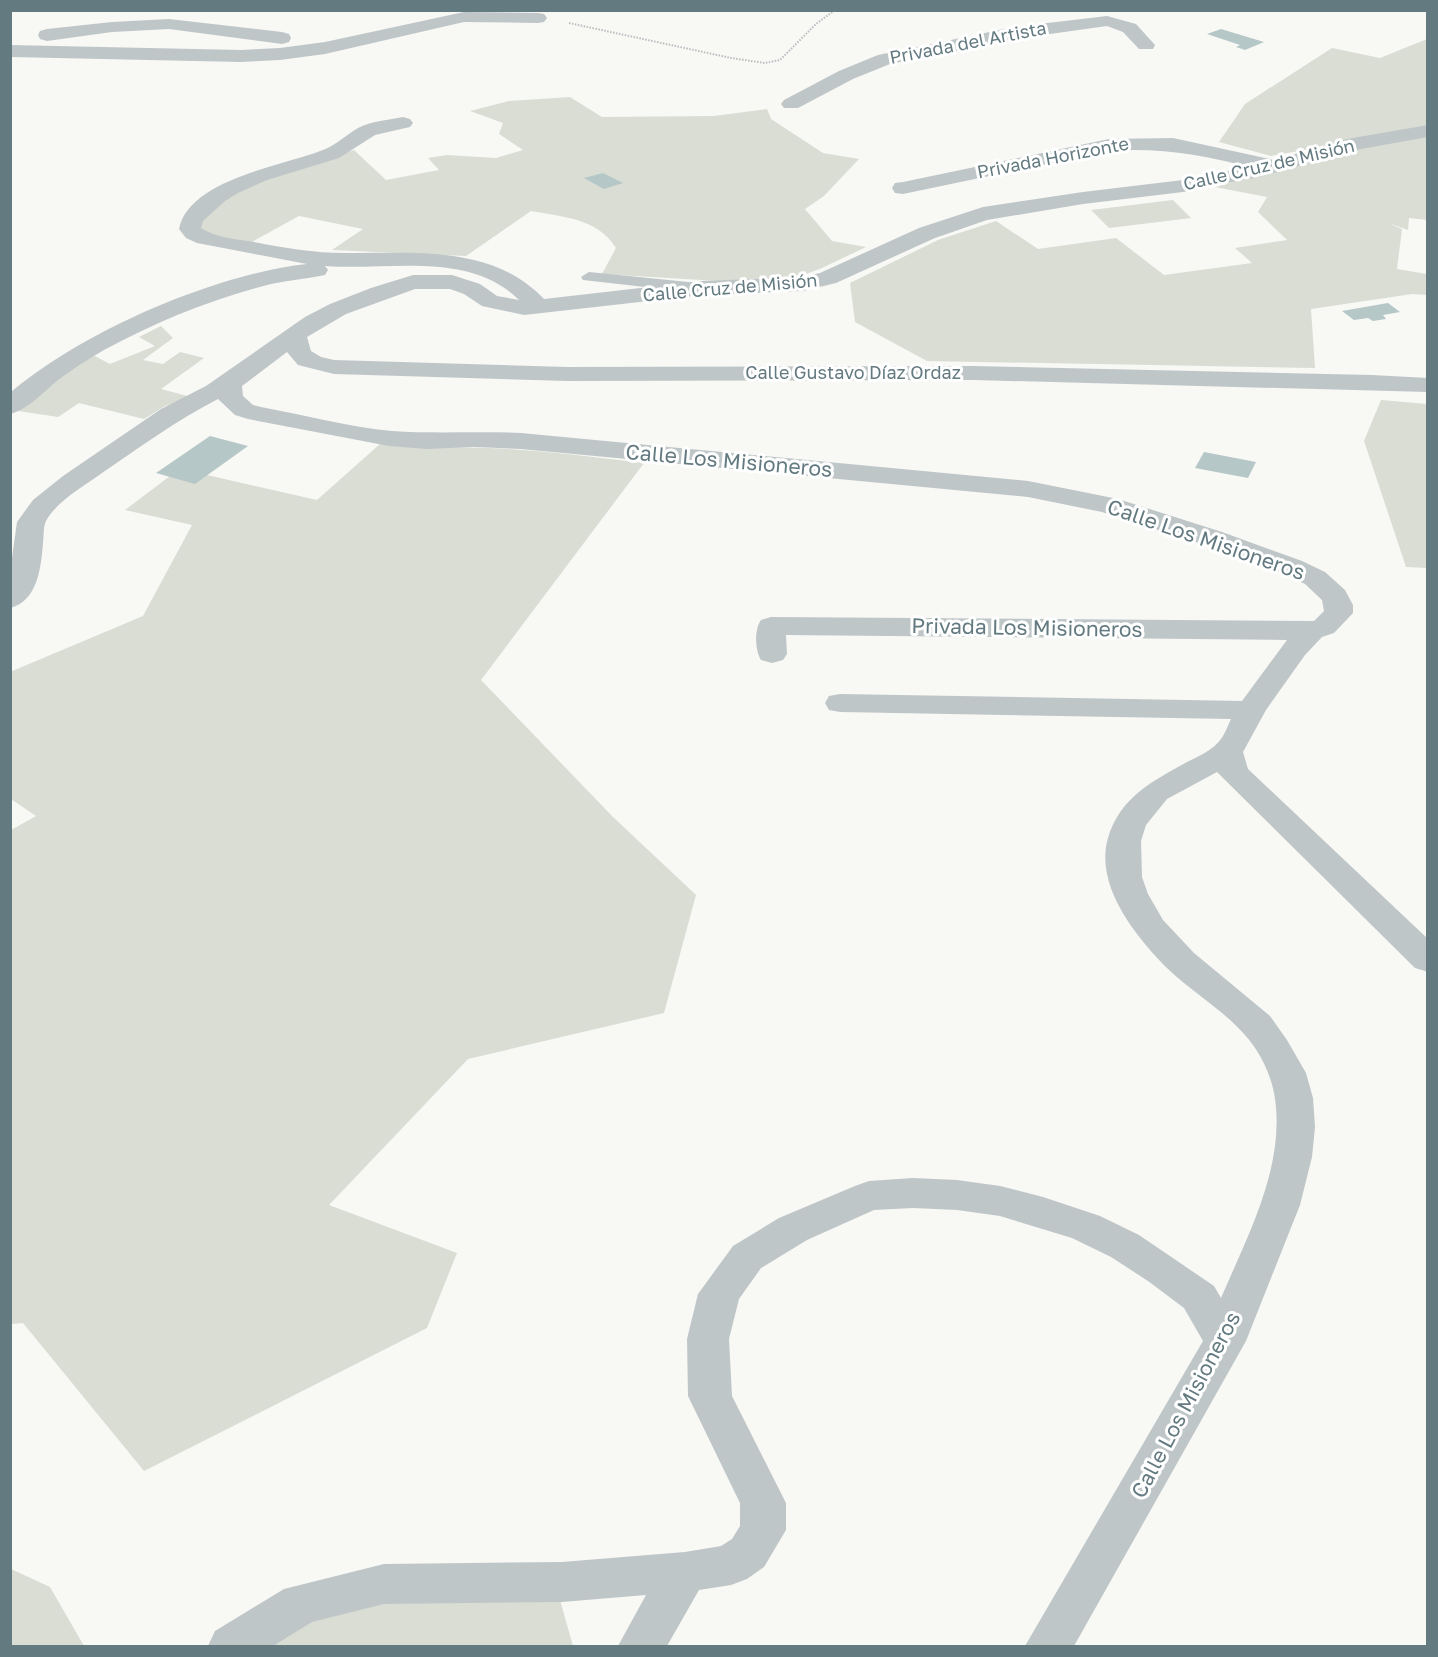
<svg xmlns="http://www.w3.org/2000/svg" width="1438" height="1657" viewBox="0 0 1438 1657" font-family="'Golos Text',sans-serif">
  <rect width="100%" height="100%" fill="#f8f8f5"/>
  <path fill="#d9ddd4" d="M1427,39V128L1271,156L1219,142L1245,104L1332,48L1380,58Z
    M570,97L602,117L714,116L767,109L771,119L823,153L859,159L824,196L805,209L832,241L866,247L822,268L801,276L718,281L602,274L616,248C598,218 562,217 531,211L466,256L332,250L363,229L299,216L250,243L204,234L197,224L222,197L280,173L354,150L386,180L439,170L428,158L447,155L496,158L523,150L499,134L503,123L470,111L509,101Z
    M1427,137V220L1409,218L1408,230L1388,223L1402,229L1397,269L1427,274V295L1412,294L1311,309L1315,368L927,361L855,322L850,283L938,240L996,221L1038,249L1116,238L1164,275L1252,263L1235,248L1287,240L1258,212L1267,197L1215,187L1368,146Z
    M1173,200L1191,218L1109,228L1091,210Z
    M161,326L173,338L143,360L163,364L180,352L204,358L161,389L191,397L165,406L144,419L79,403L58,417L18,411L44,387L93,355L110,364L155,346L139,337Z
    M1381,400L1427,404V568L1406,567L1364,441Z
    M380,444C417,450 452,446 489,448C541,450 593,457 644,463L481,680L613,817L696,895L664,1013L468,1059L329,1205L457,1253L427,1328L144,1471L23,1323L11,1324V830L36,816L11,799L10,672L143,616L192,525L125,510L170,476L207,475L317,500Z
    M11,1569L50,1587L84,1646H11Z
    M342,1595L560,1600L573,1646H237L304,1607Z"/>
  <path fill="#b5c7c7" d="M1221,29L1264,42L1245,50L1236,47L1240,45L1207,34Z
    M603,173L623,183L604,189L584,178Z
    M1388,303L1400,312L1383,315L1386,319L1373,321L1368,318L1354,320L1342,311Z
    M210,436L248,446L195,484L156,473Z
    M1204,452L1256,462L1248,478L1195,468Z"/>
  <g fill="none" stroke-linecap="round" stroke-linejoin="round">
    <path stroke="#b9bec0" stroke-width="2" stroke-dasharray="1.5 1.5" stroke-linecap="butt" d="M569,23L731,58L765,63L780,60L816,24L835,10"/>
    <path fill="#bfc6c8" fill-rule="evenodd" d="M589,272L698,283L706,288L698,293L583,280L581,277Z"/>
    <path fill="#bfc6c8" fill-rule="evenodd" d="M464,12L538,13L544,14L547,18L544,22L538,23L464,22L325,54L280,60L241,62L10,57V45L241,50L280,48L325,42Z
      M1107,16L1136,24L1155,45L1153,49H1139L1123,32L1107,26L1014,39L890,64L853,79L798,108H784L781,104L784,100L839,71L878,55L1014,27Z
      M169,19L282,32L289,34L291,38L289,42L282,44L169,29L112,32L47,41L40,39L38,35L40,31L47,29L112,22Z
      M403,117L410,119L413,123L410,127L375,135L339,158L267,180L238,193L225,201L203,221L201,228C216,238 237,239 254,242C284,248 314,253 345,253C415,254 491,244 544,299L702,281L803,277L820,273L919,228L983,207L1083,192L1183,180L1250,167C1203,155 1158,147 1109,151L903,194L895,193L892,188L895,183L903,182L1109,139L1173,138L1274,160L1347,139L1428,125V137L1350,151L1263,176L1183,192L1083,204L987,220L935,238L836,283L803,291L702,295L524,315L482,306L464,294L450,289H415L346,314L307,337L311,351L321,357L334,360L567,367L974,366L1372,375L1428,378V392L974,380L567,381L334,374L298,365L287,352L242,386L243,396L253,405L261,407C304,415 349,427 392,431C435,434 478,431 521,433L1028,481L1118,499L1222,532L1302,561L1325,572L1345,590L1353,605V613L1334,633L1322,637L1305,655L1266,710L1243,752L1248,769L1428,939V972L1415,968L1217,772L1167,799L1146,825L1141,841L1142,877L1148,894L1163,920L1194,953L1270,1016L1287,1040L1306,1073L1313,1098L1315,1127L1312,1157L1300,1205L1246,1341L1074,1646H1025L1203,1341L1184,1308L1148,1281L1111,1257L1072,1238L1000,1216L957,1210L913,1208L874,1210L807,1240L761,1268L739,1299L729,1339L732,1396L786,1503V1530L764,1567L747,1579L731,1585L699,1590L667,1646H618L646,1595L562,1602L384,1604L312,1622L273,1646H208L215,1631L284,1589L384,1564L562,1562L685,1552L721,1546L732,1539L740,1526V1503L688,1396L687,1339L698,1294L733,1246L779,1218L855,1186L869,1181L913,1178L957,1180L1000,1186L1043,1197L1100,1216L1139,1235L1214,1286L1221,1298C1247,1237 1285,1167 1275,1099C1272,1076 1260,1051 1244,1034C1222,1009 1192,992 1168,969C1137,938 1094,886 1108,838C1120,797 1153,781 1187,762C1199,756 1213,750 1221,739C1225,734 1228,725 1231,719L840,712L829,710L825,703L829,696L840,694L1242,701L1287,640L786,635L787,654L783,660L772,663L761,660C755,650 754,630 761,620L771,617L1314,621L1324,611L1322,600L1305,584L1282,573L1202,544L1102,512L1028,497L521,449L474,447L427,449L389,446L248,419L235,415L218,399C177,420 140,447 102,473C84,486 57,501 46,521C43,527 44,536 43,543C41,567 38,601 10,608V572L17,522L33,500L63,476L161,409L206,386L305,317L330,304L371,288L413,275H452L480,284L497,296L519,300C469,250 388,271 325,266L328,270L325,275C307,279 289,280 271,284C214,298 155,322 104,350C88,359 73,369 58,380C44,391 28,410 10,414V393C81,332 214,274 307,264L197,243L186,238L179,229C189,179 283,166 323,150C336,145 346,135 358,128C371,121 389,120 403,117Z"/>
  </g>
  <g text-anchor="middle" stroke-width="6" stroke-linejoin="round" paint-order="stroke">
    <g font-size="18" fill="#637a81" stroke="#fff">
      <text transform="translate(968 43) rotate(-11)" y="6">Privada del Artista</text>
      <text transform="translate(1053 158) rotate(-11)" y="6">Privada Horizonte</text>
      <text transform="translate(1269 165) rotate(-13)" y="6">Calle Cruz de Misión</text>
      <text transform="translate(730 288) rotate(-5)" y="6">Calle Cruz de Misión</text>
      <text x="853" y="379">Calle Gustavo Díaz Ordaz</text>
    </g>
    <g font-size="21" fill="#637a81" stroke="#fff">
      <text transform="translate(729 461) rotate(5)" y="7">Calle Los Misioneros</text>
      <text transform="translate(1206 540) rotate(19)" y="7">Calle Los Misioneros</text>
      <text transform="translate(1027 628) rotate(1)" y="7">Privada Los Misioneros</text>
      <text transform="translate(1186 1405) rotate(-62)" y="7">Calle Los Misioneros</text>
    </g>
  </g>
  <rect width="1438" height="1657" fill="none" stroke="#637a81" stroke-width="24"/>
</svg>
